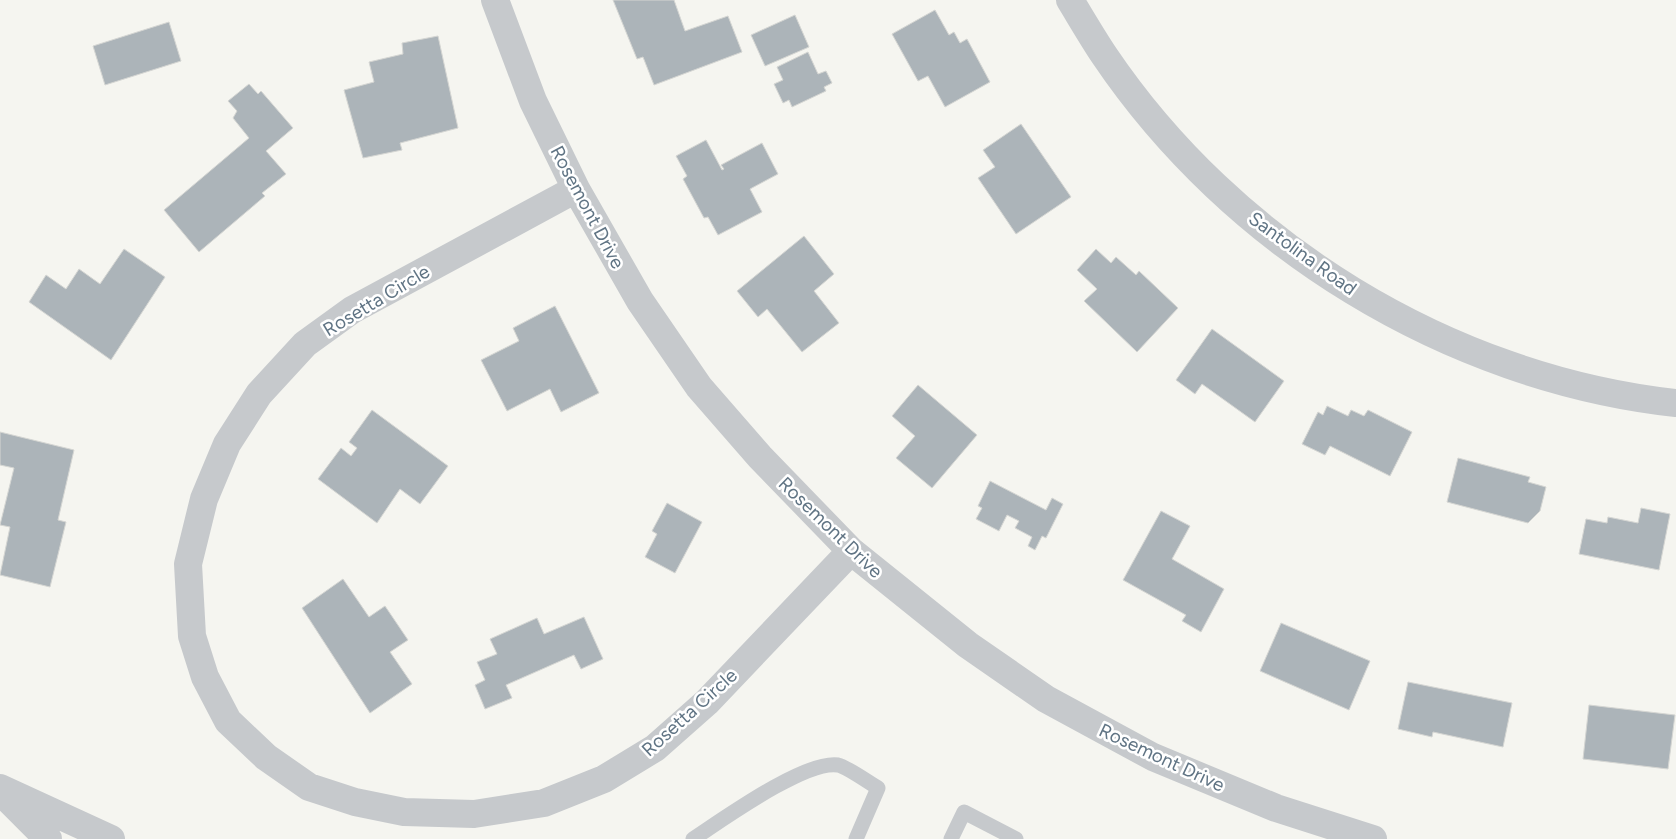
<svg xmlns="http://www.w3.org/2000/svg" width="1676" height="839" viewBox="0 0 1676 839" font-family="Figtree,sans-serif">
  <rect width="100%" height="100%" fill="#f5f5f0"/>
  <path fill="#acb4b9" stroke="#d5d6d3" d="M613,0H674L685,31L728,16L742,52L654,85L643,57L637,59Z
    M935,10L949,35L954,32L960,43L967,39L990,82L945,107L928,76L918,81L892,34Z
    M795,15L809,47L765,66L751,35Z
    M169,22L181,61L105,85L93,46Z
    M438,36L458,128L400,143L402,150L363,158L344,90L374,82L369,62L403,54L402,43Z
    M808,52L818,74L826,71L832,83L824,87L826,91L792,107L789,100L783,103L774,84L783,80L777,67Z
    M249,84L258,94L261,91L293,128L266,151L286,174L262,193L265,196L199,252L164,210L249,138L233,118L237,111L228,101Z
    M1021,124L1071,197L1016,234L978,178L995,167L983,150Z
    M706,140L722,170L724,169L721,165L762,143L778,174L750,189L762,212L718,235L708,217L704,218L683,179L687,176L676,156Z
    M804,236L834,274L814,291L839,323L802,352L767,309L758,317L737,291Z
    M124,249L165,277L111,360L29,302L46,275L66,289L79,269L100,284Z
    M1096,249L1111,263L1116,257L1136,275L1139,271L1178,308L1137,352L1084,301L1097,289L1077,270Z
    M555,306L599,393L561,412L550,389L507,411L481,360L519,341L513,328Z
    M1212,329L1284,381L1255,422L1202,384L1195,394L1176,380Z
    M918,385L977,435L932,488L896,458L915,436L892,416Z
    M1327,406L1348,416L1351,410L1364,416L1368,410L1412,432L1390,476L1330,446L1325,455L1302,444L1318,412L1323,415Z
    M372,410L448,466L420,504L400,489L377,523L318,479L341,448L351,456L357,448L349,442Z
    M0,432L74,450L58,520L66,522L50,587L0,575L10,527L0,525L14,468L0,465Z
    M1458,458L1530,477L1528,482L1546,487L1540,511L1528,523L1447,502Z
    M990,481L1046,510L1052,498L1063,504L1046,538L1042,536L1035,550L1028,546L1032,537L1015,528L1019,521L1007,515L999,531L976,519L982,508L978,506Z
    M667,503L702,522L675,573L645,557L657,534L652,531Z
    M1641,508L1670,514L1659,570L1579,554L1586,519L1607,523L1608,517L1638,523Z
    M1161,511L1190,526L1172,559L1224,589L1201,632L1182,621L1186,615L1123,580Z
    M343,579L369,617L385,606L408,640L390,652L412,684L370,713L302,608Z
    M584,617L603,659L581,669L574,655L506,685L512,698L485,709L475,685L485,680L477,662L497,654L490,639L537,618L544,634Z
    M1281,623L1370,661L1349,710L1260,671Z
    M1408,682L1512,703L1503,747L1433,732L1432,737L1398,729Z
    M1589,705L1675,715L1668,769L1583,759Z"/>
  <g fill="none" stroke-linecap="round" stroke-linejoin="round">
    <path stroke="#c6c9cc" stroke-width="15" d="M693,839C722,820 805,760 838,765C847,767 868,782 878,788L856,839
      M951,839L964,812L1016,839"/>
    <path stroke="#c6c9cc" stroke-width="28" d="M495,0L533,101L576,189L640,301L699,387L760,457L851,551L968,645L1046,699L1153,757L1276,808L1373,839
      M1070,0C1081,18 1092,37 1104,55C1232,245 1449,378 1676,403
      M576,189L352,310L305,344L259,394L227,444L204,499L188,564L192,636L205,677L228,721L266,757L309,787L355,802L404,812L474,814L544,803L604,779L655,748L707,702L851,551
      M0,788L111,839
      M6,797L48,839"/>
  </g>
  <g text-anchor="middle" stroke-width="5" stroke-linejoin="round" paint-order="stroke">
    <g font-size="19" fill="#607484" stroke="#fff">
      <text transform="translate(588 207) rotate(62)" y="7">Rosemont Drive</text>
      <text transform="translate(1303 253) rotate(36)" y="7">Santolina Road</text>
      <text transform="translate(376 300) rotate(-31)" y="7">Rosetta Circle</text>
      <text transform="translate(831 527) rotate(44)" y="7">Rosemont Drive</text>
      <text transform="translate(689 712) rotate(-42)" y="7">Rosetta Circle</text>
      <text transform="translate(1162 757) rotate(25)" y="7">Rosemont Drive</text>
    </g>
  </g>
</svg>
